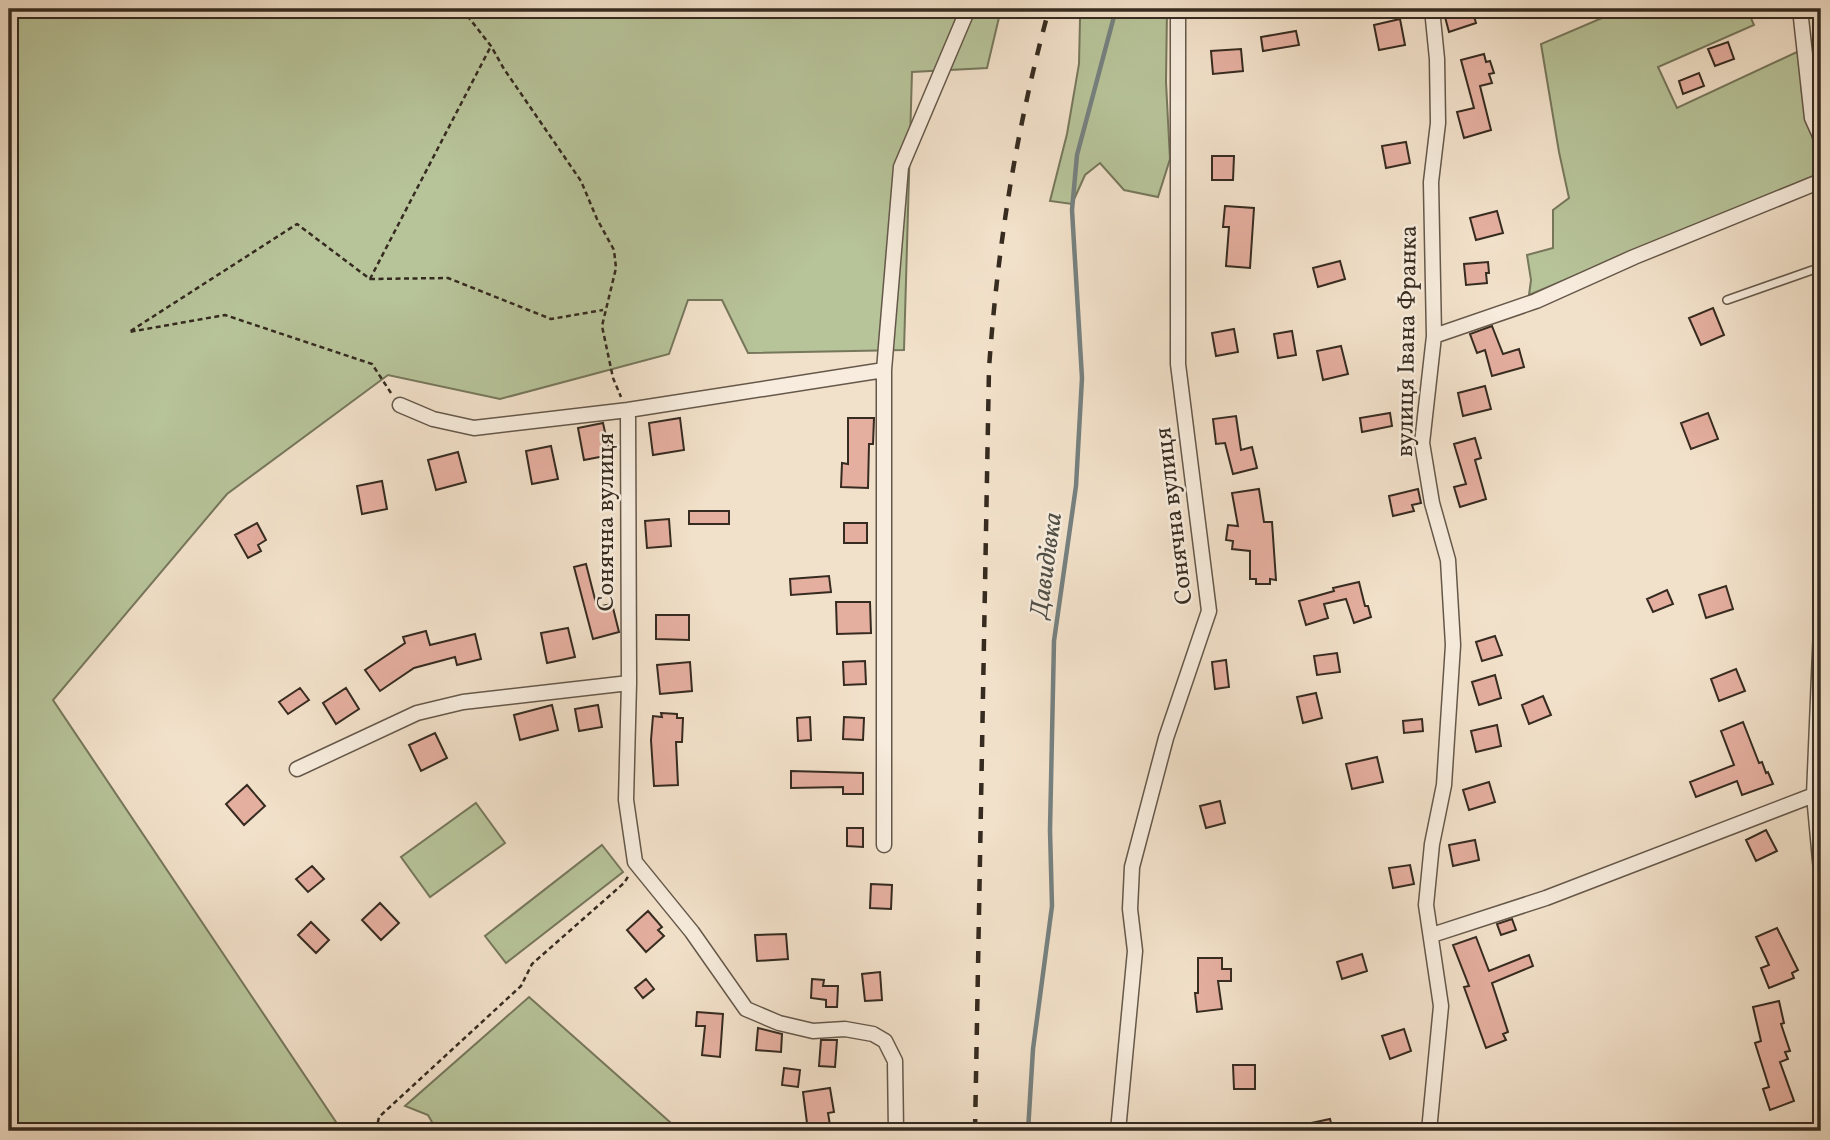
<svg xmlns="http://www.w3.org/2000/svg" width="1830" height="1140" viewBox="0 0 1830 1140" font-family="Vollkorn,serif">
  <rect width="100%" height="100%" fill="#f2e1ca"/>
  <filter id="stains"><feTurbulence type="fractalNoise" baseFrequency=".00286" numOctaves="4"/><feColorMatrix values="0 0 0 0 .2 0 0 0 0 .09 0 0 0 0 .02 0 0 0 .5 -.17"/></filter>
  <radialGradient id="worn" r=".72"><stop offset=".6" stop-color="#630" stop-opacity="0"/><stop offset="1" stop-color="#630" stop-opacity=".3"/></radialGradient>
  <path fill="#b7c399" stroke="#76775c" stroke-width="2" d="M9,9H1001L987,68L912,72L904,350L748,353L722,300H688L669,354L500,399L388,375L227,494L53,700L342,1131H9Z
    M1094,9H1167L1166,82L1170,159L1158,197L1124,190L1100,163L1085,175L1072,204L1050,201L1067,134L1079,64L1080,19Z
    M1623,9H1747L1754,25L1658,67L1677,108L1799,51L1802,95L1812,134L1818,174L1529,295L1531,280L1527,255L1553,248V210L1569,198L1559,152L1541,44Z
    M476,803L505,843L430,897L401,857Z
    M602,845L623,872L506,963L485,936Z
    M529,997L680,1131H437L428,1115L405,1106Z"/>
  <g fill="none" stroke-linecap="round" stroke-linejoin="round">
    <path stroke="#768180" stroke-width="4.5" d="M1028,1131L1033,1049L1052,906L1050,830L1054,641L1076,486L1082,378L1072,210L1077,155L1116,9"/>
  </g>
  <path fill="#e5afa0" stroke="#362b20" stroke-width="2" d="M1472,9L1476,23L1449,32L1445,17Z
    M1400,19L1405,45L1379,50L1374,25Z
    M1296,31L1299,45L1263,51L1261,37Z
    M1728,42L1734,59L1715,66L1708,49Z
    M1241,49L1243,71L1213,74L1211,51Z
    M1484,54L1486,62L1490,61L1494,73L1489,74L1492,83L1480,86L1491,130L1464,138L1457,112L1474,108L1461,60Z
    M1699,73L1704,86L1683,94L1679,81Z
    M1406,142L1410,163L1386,168L1382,146Z
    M1212,156H1234L1233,180H1212Z
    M1225,206L1254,208L1250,268L1226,266L1229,227H1223Z
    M1497,211L1503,233L1476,240L1470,218Z
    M1340,261L1345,279L1318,287L1313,268Z
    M1488,262L1489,273H1486L1487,283L1466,285L1464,264Z
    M1713,308L1724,335L1701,345L1689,318Z
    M1492,326L1503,354L1519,349L1524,367L1492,376L1485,350L1477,353L1470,334Z
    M1234,329L1238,352L1216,356L1212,333Z
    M1292,331L1296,355L1278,358L1274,334Z
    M1341,346L1348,374L1323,380L1317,351Z
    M1485,386L1491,409L1463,416L1458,393Z
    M1390,413L1392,426L1362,432L1360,418Z
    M1708,413L1718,439L1691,449L1681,423Z
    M1236,416L1241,450L1252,447L1257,468L1233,474L1225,443L1216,444L1213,419Z
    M680,418L684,450L653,455L649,423Z
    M848,418H874L873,444H869L868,488L841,487L842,463L848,464Z
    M603,423L610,455L584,460L578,428Z
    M1475,438L1481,458L1475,460L1486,499L1460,507L1454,487L1466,484L1454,444Z
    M551,446L558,479L532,484L526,451Z
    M458,452L466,482L436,490L428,460Z
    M382,481L387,509L362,514L357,486Z
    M1259,489L1264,522H1272L1276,580L1270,579V584H1256V579H1250V551L1232,549L1233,541L1226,540L1228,525L1238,526L1232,493Z
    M1418,489L1421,503L1412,505L1414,511L1393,516L1389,496Z
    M689,511H729V524H689Z
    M669,519L671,546L647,548L645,521Z
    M257,523L266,540L258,545L261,551L248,558L235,535Z
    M844,523H867V543H844Z
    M586,564L597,607L612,604L619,632L593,639L574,567Z
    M829,576L831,592L791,595L790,579Z
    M1359,582L1365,606H1368L1371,617L1354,623L1346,599L1324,604L1328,618L1306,625L1299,601L1334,591L1333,588Z
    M1726,586L1733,609L1706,618L1699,595Z
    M1667,590L1673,604L1653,612L1647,599Z
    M836,602H870L871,633L837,634Z
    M656,615H689V640L656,639Z
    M568,628L575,657L547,663L541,633Z
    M426,631L430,645L475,634L481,659L457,665L455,657L414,668L380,691L365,670L405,643L403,637Z
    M1495,636L1502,655L1482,661L1476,642Z
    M1337,653L1340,672L1317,675L1314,656Z
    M1226,660L1229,687L1215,689L1212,662Z
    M865,661L866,684L844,685L843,662Z
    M690,662L692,691L660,694L657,665Z
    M1736,669L1745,691L1719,701L1711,679Z
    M1495,675L1501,698L1479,705L1472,682Z
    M300,688L309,700L288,714L279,702Z
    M346,688L359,709L336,724L323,703Z
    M1316,693L1322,718L1303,723L1297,697Z
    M1543,696L1551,715L1529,724L1522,705Z
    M552,705L558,730L520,740L514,715Z
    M598,705L602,727L579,731L575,709Z
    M661,713L677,714V718H683L682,742H676L678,785L654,786L651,740L653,716L662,717Z
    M810,717L811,740L798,741L797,718Z
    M844,717L864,718L863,740L843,739Z
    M1422,719L1423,731L1404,733L1403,721Z
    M1743,722L1759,763L1762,762L1766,773L1768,772L1773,784L1742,795L1737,781L1696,797L1690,782L1734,765L1721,731Z
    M1497,725L1501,746L1476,752L1471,731Z
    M435,733L447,758L421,771L409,745Z
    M1377,757L1383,782L1352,789L1346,764Z
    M791,771L863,773V794H843V787L791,788Z
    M1489,782L1495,802L1469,810L1463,790Z
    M247,785L265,806L244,825L226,804Z
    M1220,801L1225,823L1206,828L1200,806Z
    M847,828H863V847L847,846Z
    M1766,830L1777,851L1756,861L1746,840Z
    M1475,840L1479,860L1453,866L1449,845Z
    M1410,865L1414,884L1393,888L1389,868Z
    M312,866L324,879L308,892L296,879Z
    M871,884L892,885L891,909L870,908Z
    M380,903L399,923L381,940L362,920Z
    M648,911L662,927L658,930L664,936L646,952L627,930Z
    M1512,919L1516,930L1501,935L1497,924Z
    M311,922L329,940L316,953L298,935Z
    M1777,928L1798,970L1792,973L1794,978L1769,988L1761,968L1769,965L1756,937Z
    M786,934L788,959L757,961L755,935Z
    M1476,937L1489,971L1529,955L1533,966L1492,983L1508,1032L1503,1034L1506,1040L1486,1048L1464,987L1469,986L1453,945Z
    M1362,954L1367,971L1342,979L1337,962Z
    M1198,958H1222V969H1231V981H1218L1222,1009L1197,1012L1195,993H1198Z
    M880,972L882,1000L865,1001L862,974Z
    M646,979L654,989L643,998L635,988Z
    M812,979L824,980L823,986H838L837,1007H826V1000L811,998Z
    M1779,1001L1784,1023L1781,1024L1790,1051L1785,1052L1788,1059L1780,1062L1794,1101L1770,1110L1763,1089L1769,1087L1755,1043L1761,1041L1753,1007Z
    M697,1012L723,1014L720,1057L702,1055L705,1026H696Z
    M758,1028L782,1034L781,1052L756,1050Z
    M1404,1029L1411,1051L1390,1059L1382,1036Z
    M821,1040H837L835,1067L819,1066Z
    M1233,1065H1255V1089H1234Z
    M784,1068L800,1070L798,1087L782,1085Z
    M830,1088L834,1112L828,1113L831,1131H808L803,1092Z
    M1330,1119L1333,1131H1298L1297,1126Z"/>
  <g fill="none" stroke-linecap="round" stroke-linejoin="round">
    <defs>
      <path id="service" d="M1727,300L1821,267"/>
      <path id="minor" d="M1800,9L1812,118L1821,138
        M1434,336L1536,301L1634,257L1821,181
        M884,370L901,167L968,9
        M400,405L433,419L474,428L628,410L884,370V845
        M628,410L629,683L626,800L635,862L692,932L746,1009L779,1023L813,1031L845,1029L873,1034L885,1041L895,1061L896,1131
        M1821,628L1814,795L1821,871
        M297,769L417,713L463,702L629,683
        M1432,935L1546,898L1814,795
        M1118,1131L1135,951L1130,909L1132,867L1166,738L1209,611L1178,364V9
        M1429,1131L1441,1006L1426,905L1432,844L1444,785L1453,645L1448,560L1432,503L1422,443L1434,336L1431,182L1438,123L1437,59L1432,9"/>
    </defs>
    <use href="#service" stroke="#65584a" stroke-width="10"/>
    <use href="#minor" stroke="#65584a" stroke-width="17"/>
    <path stroke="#362b20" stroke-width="2.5" stroke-dasharray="5 3.5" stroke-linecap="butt" d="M462,9L491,46L504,69L581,181L597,219L614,250L616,268L602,326L613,378L621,397
      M370,279L448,278L551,319L603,310
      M391,393L372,364L225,315L129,332L297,224L370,279L491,46
      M376,1131L379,1117L521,986L532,964L624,883L629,875"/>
    <use href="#service" stroke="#f7ecdd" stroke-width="7"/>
    <use href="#minor" stroke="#f7ecdd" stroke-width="14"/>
    <path stroke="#362b20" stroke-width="4.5" stroke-dasharray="12 12" stroke-linecap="butt" d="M975,1131L989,368C998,243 1016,130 1049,9"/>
  </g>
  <g text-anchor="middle" stroke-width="5" stroke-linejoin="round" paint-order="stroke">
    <g font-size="24" fill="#362b20" stroke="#f7ecdd">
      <text transform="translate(1406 341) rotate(-89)" y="8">вулиця Івана Франка</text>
      <text transform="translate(1173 516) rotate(-97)" y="8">Сонячна вулиця</text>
      <text transform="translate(605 522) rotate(-90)" y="8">Сонячна вулиця</text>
    </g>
    <g font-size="26" font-style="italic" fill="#504f48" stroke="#f7ecdd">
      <text transform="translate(1045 565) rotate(-82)" y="9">Давидівка</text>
    </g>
  </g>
  <rect width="1830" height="1140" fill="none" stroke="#f2e1ca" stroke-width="35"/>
  <rect x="10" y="10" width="1809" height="1119" fill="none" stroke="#362b20" stroke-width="3.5"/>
  <rect x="18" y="18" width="1795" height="1105" fill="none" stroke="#362b20" stroke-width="2"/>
  <rect width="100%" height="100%" filter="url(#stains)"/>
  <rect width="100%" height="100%" fill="url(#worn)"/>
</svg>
